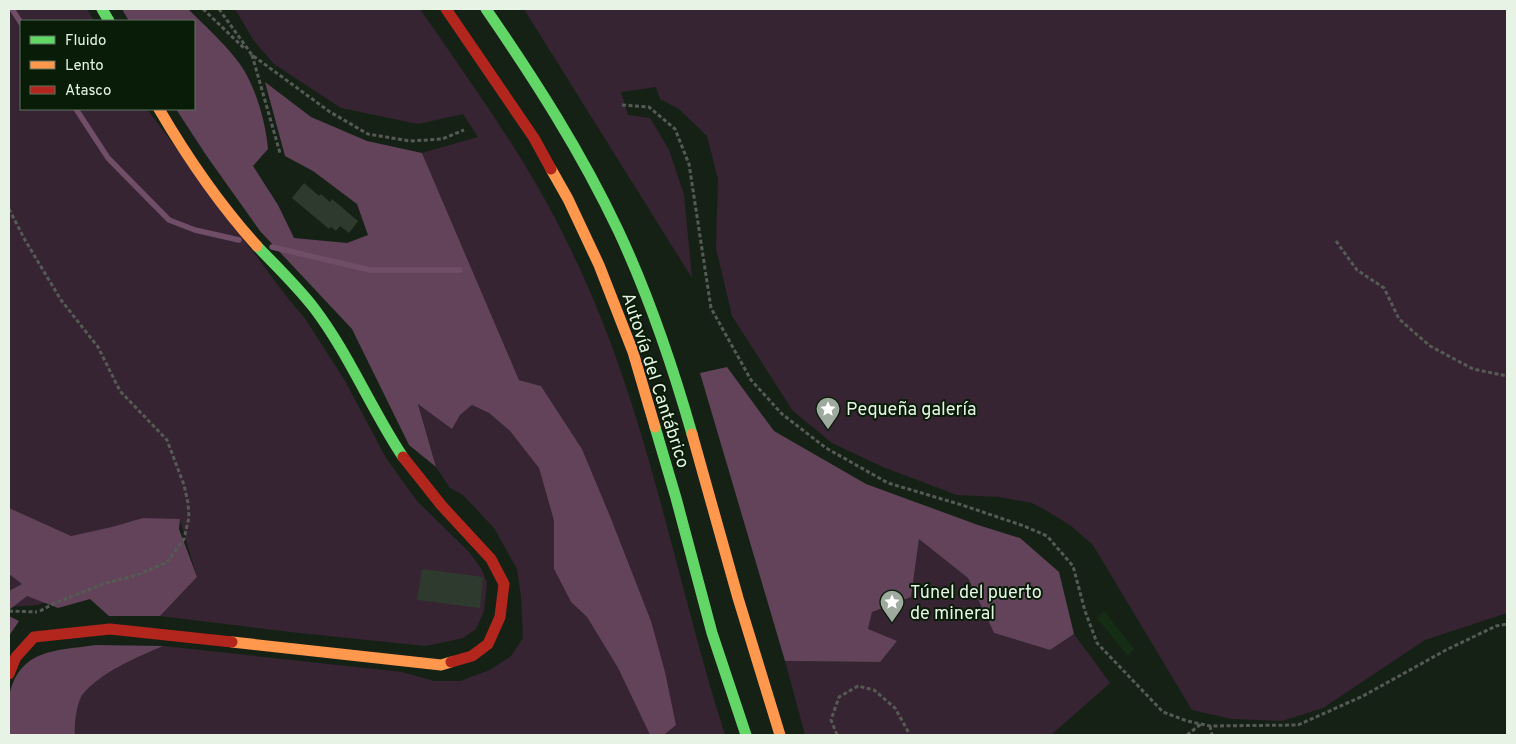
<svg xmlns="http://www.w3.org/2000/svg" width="1516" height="744" viewBox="0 0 1516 744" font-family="Overpass,sans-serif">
  <rect width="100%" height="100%" fill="#162116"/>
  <path fill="#152d15" d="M1104,611L1134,649L1128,656L1097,618Z"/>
  <path fill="#372432" d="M9,9H87L94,21H21V109H147L283,292L306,320L345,381L386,458L417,501L470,553L482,570L487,583L484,611L476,629L463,638L426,646L290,632L160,616L197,577L180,520L167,547L120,573L38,605L9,607Z
    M235,9H420C459,66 500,122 535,182C560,225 582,271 601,318C655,453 681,597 725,735H664L676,725L651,621L610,516L582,449L541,386L519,380L422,153L478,137L463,114L418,124L341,108L274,64L254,41Z
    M524,9H1507V613L1425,640L1323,708L1282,721L1232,719L1192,710L1093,545L1070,525L1047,511L1032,503L1000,497L957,495L883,467L832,443L793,411L732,316L716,248L718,179L707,136L679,109L660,99L656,87L621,92L628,115L650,118L669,150L684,195L692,278Z
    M418,403L460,415L472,405L489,413L510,431L539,468L554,521V569L571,602L587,617L618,668L650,735H75C74,726 77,701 83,694C103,671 136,658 163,646L402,672L434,681H460L490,670L511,656L523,638L521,596L517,569L494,528L463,495L450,488L436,467Z
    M919,538L968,578L994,633L1050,650L1074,634L1110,683L1051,735H805L785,661L880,662L868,629L872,611L911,597Z"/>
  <path fill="#62435a" d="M122,9H188C204,25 222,41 236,59C254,80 266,122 268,149L253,166L278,205L294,238L347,243L368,235L357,204L313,171L285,156L265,82L311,117L367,141L422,153L519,380L541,386L582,449L610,516L651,621L665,672L676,725L664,735H650L618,668L587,617L571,602L554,569V521L539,468L510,431L489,413L472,405L460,415L452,429L418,404L436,467L409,445L352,329L260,231L206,155L176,109H194V21H129Z
    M727,367L774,431L866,484L978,525L1020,538L1059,572L1074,634L1050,650L994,633L968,578L919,539L911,597L872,612L868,629L897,641L880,662L785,661L700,373Z
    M9,508L71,536L112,527L143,518L180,519L179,529L197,577L160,616H109L90,599L58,608L27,596L9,610V591L22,584L9,574Z
    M9,616L19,621L9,636Z
    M96,645L163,646C136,658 103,671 83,694C77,701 74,726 75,735H9C9,723 7,709 9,697C19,648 56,651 96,645Z"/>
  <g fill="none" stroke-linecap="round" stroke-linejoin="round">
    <path stroke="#704e68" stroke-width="5.5" d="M12,9L21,23
      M76,109L108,158L169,220L195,230L239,240
      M272,247L370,270H460"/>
  </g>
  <path fill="#2f3a2f" d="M304,183L319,196L321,194L330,202L332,199L358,221L349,233L340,226L336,231L331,227L329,229L292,198Z
    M422,569L483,577L480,608L417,600Z"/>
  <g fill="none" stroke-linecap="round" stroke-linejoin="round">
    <path stroke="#555b54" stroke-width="3" stroke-dasharray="4 2.5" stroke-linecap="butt" d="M203,9L245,49
      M219,9L252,55L330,112L368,134L410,141L442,139L464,130
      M252,55L280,153
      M622,105L649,107L675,129L689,164L711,308L751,380L782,414L826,448L888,483L962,505L1024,526L1047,536L1073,566L1085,611L1097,643L1163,712L1187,721L1210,726L1298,725L1363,696L1446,650L1496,626L1507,624
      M9,209L25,240L61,300L98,347L120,391L167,440L184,485L188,503L189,517L184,539L167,562L137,575L106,583L55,603L38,612
      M1336,241L1357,270L1384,288L1399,319L1430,346L1473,369L1507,376
      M9,611L37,612
      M1210,726L1212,735
      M837,735L831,720L839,697L858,686L874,690L895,708L910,735
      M1187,735L1201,724"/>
    <path stroke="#63d668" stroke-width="11" d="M102,9L109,21
      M486,9C535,80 581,152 618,230C649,296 672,364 692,434
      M257,246C276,266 297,286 314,308C349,354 371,409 403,457
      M655,427L676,498L712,633L746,735"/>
    <path stroke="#ff974d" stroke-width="11" d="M159,109C187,157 220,205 257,246
      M551,169L568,199L599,265L633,352L655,427
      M692,434L738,598L780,735
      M232,642L441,665L451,662"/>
    <path stroke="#b3261e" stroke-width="11" d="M446,9L534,138L551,169
      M403,457L442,506L491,559L504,584L500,617L488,644L472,656L451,662
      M9,674L16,657L34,637L110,629L232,642"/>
  </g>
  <defs>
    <symbol id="sight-pin" viewBox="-11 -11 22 30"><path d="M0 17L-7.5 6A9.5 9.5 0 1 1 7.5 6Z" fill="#9daa9d" stroke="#081c08"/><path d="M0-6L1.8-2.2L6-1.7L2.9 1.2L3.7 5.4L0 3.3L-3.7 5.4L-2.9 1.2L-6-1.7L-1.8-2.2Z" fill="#fff"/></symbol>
  </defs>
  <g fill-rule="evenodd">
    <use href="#sight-pin" x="814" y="395" width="28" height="38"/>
    <use href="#sight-pin" x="878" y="588" width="28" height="38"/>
  </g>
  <g text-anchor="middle" stroke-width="4" stroke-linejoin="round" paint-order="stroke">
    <g font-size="18" fill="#e6f3e5" stroke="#081c08">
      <text transform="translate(656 380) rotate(72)" y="6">Autovía del Cantábrico</text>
    </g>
    <g font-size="18" fill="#e6f3e5" stroke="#081c08" text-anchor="start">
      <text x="846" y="415">Pequeña galería</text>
      <text x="910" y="598">Túnel del puerto<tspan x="910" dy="21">de mineral</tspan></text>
    </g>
  </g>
  <rect width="1516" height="744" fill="none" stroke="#e6f3e5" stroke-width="20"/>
  <rect x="20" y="20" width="175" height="90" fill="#081c08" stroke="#617260"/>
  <rect x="30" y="36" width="25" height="8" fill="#63d668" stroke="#617260"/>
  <text x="65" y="45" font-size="15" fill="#e6f3e5">Fluido</text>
  <rect x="30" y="61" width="25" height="8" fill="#ff974d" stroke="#617260"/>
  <text x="65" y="70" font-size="15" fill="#e6f3e5">Lento</text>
  <rect x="30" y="86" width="25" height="8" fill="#b3261e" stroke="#617260"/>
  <text x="65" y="95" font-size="15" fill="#e6f3e5">Atasco</text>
</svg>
